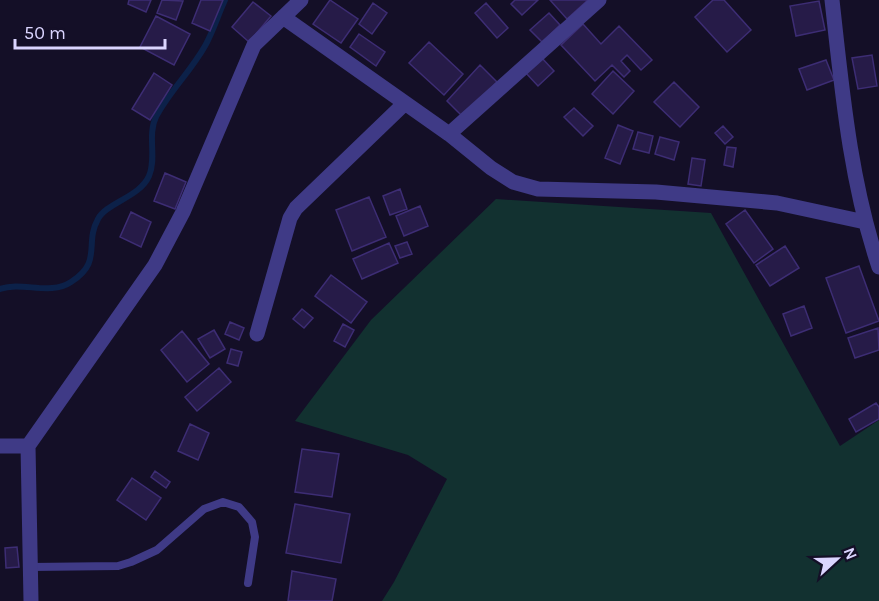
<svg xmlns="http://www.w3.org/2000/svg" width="879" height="601" viewBox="0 0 879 601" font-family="Karla,sans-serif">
  <rect width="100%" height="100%" fill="#140f27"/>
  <path fill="#123130" d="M496,199L711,213L840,446L879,420V601H382L394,582L447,479L408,455L295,421L371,320Z"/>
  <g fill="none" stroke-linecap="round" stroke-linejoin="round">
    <path stroke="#0c2149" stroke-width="6" d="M0,289C22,281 50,296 71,282C103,262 84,244 98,219C106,203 140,197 149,176C157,158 147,135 156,117C169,92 191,71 205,46C213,32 218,15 225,0"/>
  </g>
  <path fill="#261b48" stroke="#3d2d74" stroke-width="1.5" d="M129,0H151L146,12L128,4Z
    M162,0L183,1L176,20L157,13Z
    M201,0H223L210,31L192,23Z
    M330,0L358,19L341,43L313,24Z
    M515,0H538L522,15L511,4Z
    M550,0H588L567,19Z
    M713,0H724L751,30L727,52L695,17Z
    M819,1L825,30L796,36L790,6Z
    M253,2L271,16L249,42L232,27Z
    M373,3L387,13L372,34L359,24Z
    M486,3L508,28L497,38L475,13Z
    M549,13L560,25L542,42L530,30Z
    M156,16L190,34L174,65L140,47Z
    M583,24L601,44L619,26L652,60L641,70L627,55L621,61L630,71L624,77L612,65L595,81L561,45Z
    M359,34L385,52L376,66L350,47Z
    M429,42L463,74L444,95L409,63Z
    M872,55L877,86L858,89L852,58Z
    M540,56L554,71L538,86L525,72Z
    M826,60L834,80L807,90L799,69Z
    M480,65L497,82L464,118L447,101Z
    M613,71L634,91L613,114L592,94Z
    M154,73L172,85L150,120L132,109Z
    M674,82L699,107L680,127L654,102Z
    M574,108L593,126L583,136L564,117Z
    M618,125L633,131L620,164L605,158Z
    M723,126L733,137L725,144L715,133Z
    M638,132L653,136L649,153L633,149Z
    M660,137L679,142L674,160L655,154Z
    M727,147L736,148L733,167L724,165Z
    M692,158L705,160L701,186L688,184Z
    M165,173L186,182L175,209L154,201Z
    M400,189L407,209L390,215L383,196Z
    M369,197L386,237L352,251L336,210Z
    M420,206L428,226L404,236L396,216Z
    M745,210L773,249L754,263L726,224Z
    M131,212L151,222L141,247L120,237Z
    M407,242L412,254L400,258L395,246Z
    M389,243L398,263L362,279L353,259Z
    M785,246L799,268L770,286L756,265Z
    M859,266L879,321L846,333L826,278Z
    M331,275L367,302L351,323L315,296Z
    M804,306L812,328L791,336L783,314Z
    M302,309L313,318L304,328L293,319Z
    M230,322L244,328L239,340L225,334Z
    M343,324L354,330L345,347L334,341Z
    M878,328L879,350L855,358L848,338Z
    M214,330L225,349L210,358L198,339Z
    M182,331L209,364L187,382L161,350Z
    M231,349L242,352L238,366L227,363Z
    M219,368L231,382L197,411L185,397Z
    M876,403L879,407V419L856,432L849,419Z
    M190,424L209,433L198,460L178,451Z
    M302,449L339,454L332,497L295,492Z
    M155,471L170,482L166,488L151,477Z
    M132,478L161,498L146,520L117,500Z
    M295,504L350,514L341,563L286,553Z
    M17,547L19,567L6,568L5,548Z
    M292,571L336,579L332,601H288Z"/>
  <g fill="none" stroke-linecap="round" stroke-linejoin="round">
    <path stroke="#3f3a86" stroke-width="8" d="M31,567L118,566L131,562L157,550L204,509L223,502L239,507L252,522L255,537L248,583"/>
    <path stroke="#3f3a86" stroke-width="15" d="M832,0C842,90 850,181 879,267
      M283,17L449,134L491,168L513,182L538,189L656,192L777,203L865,222
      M449,134L599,0
      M257,334L290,218L296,208L404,104
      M0,446H28
      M31,601L28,446L155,265L183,212L254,45L301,0"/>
  </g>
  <g transform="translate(837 559) rotate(68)" stroke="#140f27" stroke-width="4.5" paint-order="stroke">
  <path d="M0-4.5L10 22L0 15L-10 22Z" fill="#dbd5ff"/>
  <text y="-9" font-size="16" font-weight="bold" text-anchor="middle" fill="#dbd5ff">N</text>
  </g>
  <path d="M15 39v9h150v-9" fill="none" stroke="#dbd5ff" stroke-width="3"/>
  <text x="24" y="39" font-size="18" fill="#dbd5ff" stroke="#140f27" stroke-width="4.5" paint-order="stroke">50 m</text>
</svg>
